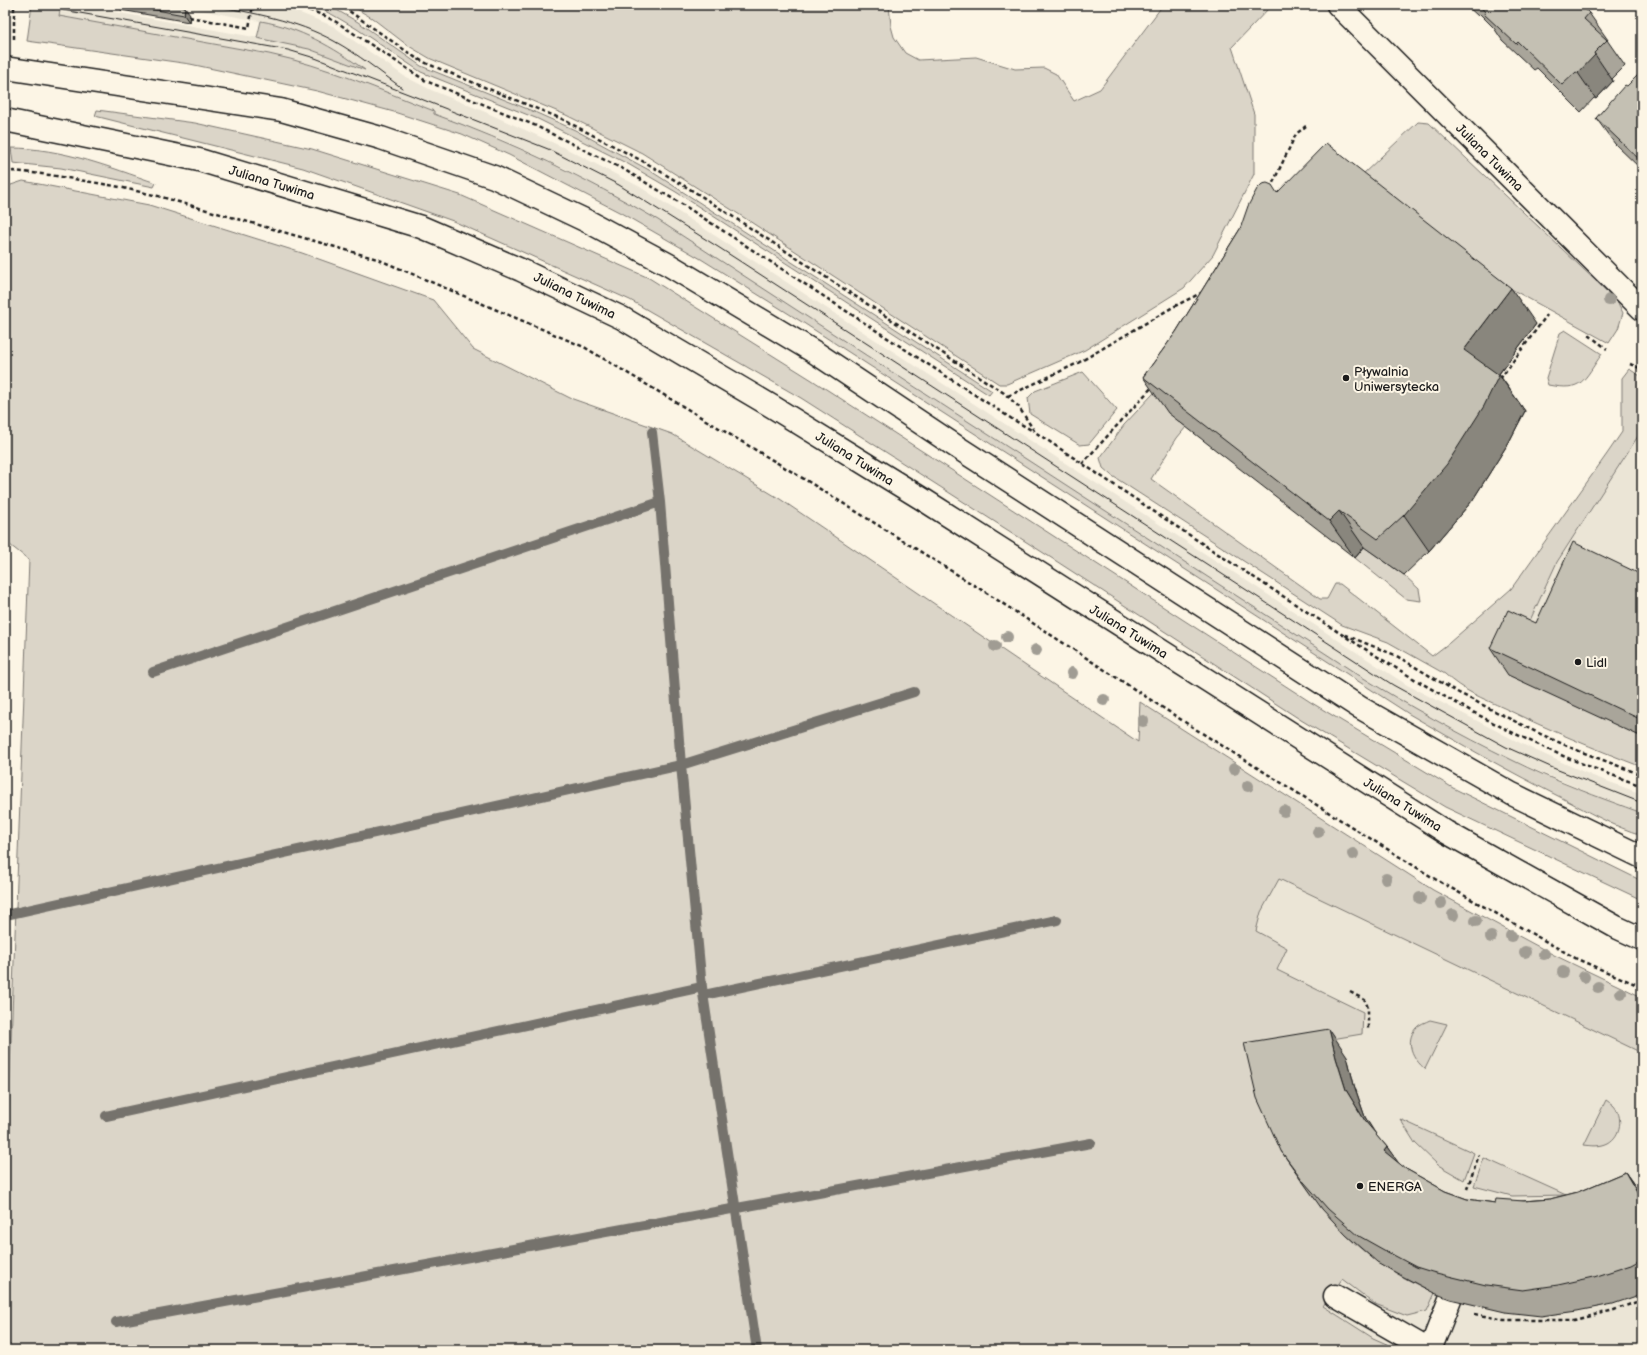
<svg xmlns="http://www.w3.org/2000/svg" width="1647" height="1355" viewBox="0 0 1647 1355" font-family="'Balsamiq Sans',sans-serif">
  <rect width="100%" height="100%" fill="#fcf5e5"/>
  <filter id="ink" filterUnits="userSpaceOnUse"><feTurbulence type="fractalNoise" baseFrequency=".025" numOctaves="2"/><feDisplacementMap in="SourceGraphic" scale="8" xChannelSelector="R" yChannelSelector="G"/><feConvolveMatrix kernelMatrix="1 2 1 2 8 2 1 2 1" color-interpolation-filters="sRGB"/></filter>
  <g filter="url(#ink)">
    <path fill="#ebe5d6" d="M61,5H75L277,41L309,49L363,69L333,49L311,37L287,28L271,23L172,5H269L300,13L333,26L404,76L431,90L483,111L567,149L640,187L1407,685L1532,749L1593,776L1642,794V813L1592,794L1512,760L1416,710L1357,674L658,220L566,169L501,139L434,114V111L319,67L269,54L59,16Z
      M1642,430V737L1519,642L1557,562Z
      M1139,742L1642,1027V1350H1269Z"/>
    <path fill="#dbd5c8" stroke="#7c7872" d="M32,5H61L59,16L269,54C326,66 380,90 434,111V114C512,142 586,178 658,220L1357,674C1407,705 1459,734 1512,760C1554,781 1598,797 1642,813V835C1614,827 1587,811 1562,798C1510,772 1459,743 1409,714L802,322L701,259L621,213L509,155L462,134L394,112L317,91L190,64L27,41Z
      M312,5H326L333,8L358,22L421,66L530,110L575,130L649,170L992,391L989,395L792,267L676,192L628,164L538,119L421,72L357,29L333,15Z
      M350,5H889L891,26L894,37L905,53L918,60L976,57L1015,69L1044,68L1056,74L1074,101L1100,89L1163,5H1269L1270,7L1232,47L1254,114V174L1213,255L1184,288L1085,350L1007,384H999L740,215L642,153L566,115L431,59L407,45L372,18Z
      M261,21C300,28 333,47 365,70L309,49L257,38Z
      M97,110L195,123L312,149L460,195L649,278L812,380L1312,703L1453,788L1642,881V900L1445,807L1301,720L1053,559L801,398L630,300L453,221L303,168L95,116Z
      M1418,122L1429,123L1617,301L1623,313L1618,329L1609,343L1513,290L1363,174Z
      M11,148C62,148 109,167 156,183L154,187L61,168L13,163Z
      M23,181L149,205L302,253L433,300L473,349L570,398L672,434L780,499L1138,742L1140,702L1433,890L1554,955L1642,997V1053L1279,879L1261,912L1256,931L1287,948L1277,970L1363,1012L1362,1034L1326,1040L1300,1177C1322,1209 1346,1240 1378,1262C1396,1274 1415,1284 1435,1293L1427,1311L1407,1316L1375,1304L1342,1279L1323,1306L1373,1338L1400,1350H5V1203L29,560L5,541V187Z
      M1565,330L1602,354C1583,380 1584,392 1548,385L1546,378L1560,333Z
      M1180,365L1169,413L1186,427L1177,438L1151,479L1320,599H1327L1335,584H1340L1432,656L1449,643L1511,589L1607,454L1622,432V378L1629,369L1642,377V430L1557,562L1520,642L1642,737V767C1595,749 1549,730 1504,708C1484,699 1461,690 1445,674L1388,642L1342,625L1111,475L1103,468L1100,458L1124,425Z
      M1083,372L1117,410L1089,444L1080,445L1030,414L1028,398L1035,391Z
      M1364,547L1404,575L1419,589L1421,601L1406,599L1355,558Z
      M1430,1020L1447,1024L1425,1069C1413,1059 1404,1042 1416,1028C1419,1024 1426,1022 1430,1020Z
      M1606,1100C1608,1102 1611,1103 1613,1105C1624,1116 1621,1136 1608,1143C1600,1147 1592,1146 1584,1145Z
      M1400,1119L1474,1153L1464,1180L1438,1165L1415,1143Z
      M1484,1158L1566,1195L1512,1196L1474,1186Z"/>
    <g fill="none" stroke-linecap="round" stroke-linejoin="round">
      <path stroke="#75726c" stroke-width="10" d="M652,432L660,502L681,765L702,987L757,1350
        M153,672L660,502
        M10,914L681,765L914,692
        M704,995L1057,920
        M106,1116L702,987
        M116,1322L1091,1143"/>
      <defs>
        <path id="minor" d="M1338,5L1642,309
          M1335,1296L1429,1350
          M1430,1350L1450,1299"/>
        <path id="major" d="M5,68L281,110L381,138L494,177L591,223L669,265L816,353L957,447L1359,707L1512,794L1642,857
          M5,120L199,160L421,227L521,270L622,318L773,407L924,500L1446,832L1616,927L1642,939"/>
      </defs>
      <use href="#minor" stroke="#1c1c1c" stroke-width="25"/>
      <use href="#major" stroke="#1c1c1c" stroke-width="25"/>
      <path stroke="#1c1c1c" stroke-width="2.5" stroke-dasharray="4 3" stroke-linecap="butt" d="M296,5L325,16L338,23L426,81L534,125L623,169L685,206L1012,419L1033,431
        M337,5L349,11L416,58L428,64L562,119L648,164L698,194L1004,393L1018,406L1035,432C1119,488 1203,545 1289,600C1371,654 1454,706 1543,747C1575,762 1609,774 1642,786
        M189,17L249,28L253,5
        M14,39V5
        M5,172L14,171L50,175L115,186L158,196L377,259L584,347L809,482L985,592L1197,730L1435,879L1577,959L1642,987
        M1270,189L1296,134L1306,126
        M1589,335L1607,349
        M1630,364L1642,369
        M1500,379L1547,315
        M1008,396L1078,363L1173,307L1203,292
        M1082,464L1153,386
        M1345,635L1395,655L1457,692L1536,732L1574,749L1642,775
        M1350,992L1365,1000L1368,1008V1030
        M1467,1189L1479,1155
        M1475,1314L1504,1320H1574L1614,1310L1642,1300"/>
      <use href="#minor" stroke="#fcf5e5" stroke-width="22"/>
      <use href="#major" stroke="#fcf5e5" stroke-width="22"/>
      <path stroke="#1c1c1c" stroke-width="1" d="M211,5C253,13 296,20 334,41C358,54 380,72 402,88
        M63,10L288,50L315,58L421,99L548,149L619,185L718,247L1393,685L1506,747L1553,768L1642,803"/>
    </g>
    <g fill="#a09c93">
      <circle cx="1609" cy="300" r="6"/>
      <circle cx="1007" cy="637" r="6"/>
      <circle cx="995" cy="646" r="6"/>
      <circle cx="1036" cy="650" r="6"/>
      <circle cx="1072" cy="673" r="6"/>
      <circle cx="1104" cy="700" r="6"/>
      <circle cx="1143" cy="721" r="6"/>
      <circle cx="1234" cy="769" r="6"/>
      <circle cx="1248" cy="786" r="6"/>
      <circle cx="1284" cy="811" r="6"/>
      <circle cx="1318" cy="832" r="6"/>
      <circle cx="1353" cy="854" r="6"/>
      <circle cx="1386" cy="879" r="6"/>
      <circle cx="1420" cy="898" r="6"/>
      <circle cx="1441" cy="903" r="6"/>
      <circle cx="1453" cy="915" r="6"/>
      <circle cx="1476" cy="921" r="6"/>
      <circle cx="1511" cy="936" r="6"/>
      <circle cx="1491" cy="937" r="6"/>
      <circle cx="1525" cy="952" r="6"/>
      <circle cx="1544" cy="954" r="6"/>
      <circle cx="1563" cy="972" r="6"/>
      <circle cx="1584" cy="977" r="6"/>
      <circle cx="1598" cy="987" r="6"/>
      <circle cx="1621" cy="993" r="6"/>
    </g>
    <path fill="#a9a59a" stroke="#1c1c1c" d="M118,5H175L190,14L189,22L121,10Z
      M1466,5H1581L1589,13L1608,40H1607L1625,66L1612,79L1613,81L1596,99L1594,98L1581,112L1537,68L1534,70L1502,40L1494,28L1480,14L1478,16Z
      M1642,75V170L1615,144L1596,118L1627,86Z
      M1277,193L1536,324L1499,374L1525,411L1509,442L1472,501L1429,551L1404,575L1364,547L1355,558L1168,413L1143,377L1176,332L1240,229Z
      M1642,575V737L1508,675L1490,648L1536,623Z
      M1347,1056L1354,1085L1365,1117L1373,1131L1387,1147L1398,1163L1406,1169L1445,1191L1467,1199L1495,1203L1550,1199L1578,1192L1625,1172L1642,1196V1294L1613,1304L1577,1311L1541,1316L1505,1312L1450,1299L1434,1293L1402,1276L1377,1262L1346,1235L1322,1209L1281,1151Z"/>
    <path fill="#89867d" stroke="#1c1c1c" d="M185,7L190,14L189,22L184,15Z
      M1594,53L1613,81L1596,99L1578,73Z
      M1511,288L1536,324L1489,387L1464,350Z
      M1499,375L1525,411L1509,442L1472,501L1429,551L1404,515Z
      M1339,511L1364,547L1355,558L1329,521Z
      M1329,1029L1347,1056L1354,1085L1365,1117L1384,1147L1365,1121L1346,1090L1336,1058Z
      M1387,1147L1406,1173L1384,1151Z
      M1625,1172L1642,1196V1201Z"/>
    <path fill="#c4c0b3" stroke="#1c1c1c" d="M129,5H175L185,7L184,15Z
      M1479,5H1581L1589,13L1584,19L1607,40L1594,53L1595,55L1578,73L1576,72L1562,85L1518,42L1516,44L1484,14L1485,12Z
      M1640,73L1642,75V166L1639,163L1641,161L1596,118L1625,85L1627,86Z
      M1326,143L1511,288L1464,350L1499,375L1484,406L1447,464L1404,515L1378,539L1339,511L1329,521L1143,377L1176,332L1240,229L1248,206L1257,189L1262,184L1267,183L1272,185L1277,193Z
      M1573,542L1642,575V720L1490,648L1508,610L1536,623Z
      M1329,1029L1336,1058L1346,1090L1365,1121L1387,1147L1384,1151L1406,1169L1445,1191L1467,1199L1495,1203L1496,1199L1524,1201L1550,1199L1578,1192L1625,1172L1642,1201V1259L1631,1265L1594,1277L1558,1285L1523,1290L1486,1285L1432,1272L1416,1267L1384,1250L1359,1236L1328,1209L1304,1182L1281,1151L1257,1098L1244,1043Z"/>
  </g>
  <g fill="#1c1c1c" stroke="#fcf5e5" stroke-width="1.5">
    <circle cx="1346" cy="378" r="4"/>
    <circle cx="1578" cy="662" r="4"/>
    <circle cx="1360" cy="1186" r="4"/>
  </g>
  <g text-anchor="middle" stroke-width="4" stroke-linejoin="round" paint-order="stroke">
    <g font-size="13" fill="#1c1c1c" stroke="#fcf5e5">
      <text transform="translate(1490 157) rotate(45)" y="5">Juliana Tuwima</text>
      <text transform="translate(272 182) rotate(17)" y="5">Juliana Tuwima</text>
      <text transform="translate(575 295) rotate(26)" y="5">Juliana Tuwima</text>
      <text transform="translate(855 458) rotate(32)" y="5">Juliana Tuwima</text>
      <text transform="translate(1129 631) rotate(32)" y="5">Juliana Tuwima</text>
      <text transform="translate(1403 804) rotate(32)" y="5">Juliana Tuwima</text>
    </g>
    <g font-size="13" fill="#1c1c1c" stroke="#fcf5e5" text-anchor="start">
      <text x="1354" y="376">Pływalnia<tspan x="1354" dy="15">Uniwersytecka</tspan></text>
      <text x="1586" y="667">Lidl</text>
      <text x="1368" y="1191">ENERGA</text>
    </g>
  </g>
  <rect width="1647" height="1355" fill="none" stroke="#fcf5e5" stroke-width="20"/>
  <rect x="10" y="10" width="1627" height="1335" fill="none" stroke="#1c1c1c" stroke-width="1.5" filter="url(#ink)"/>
</svg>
